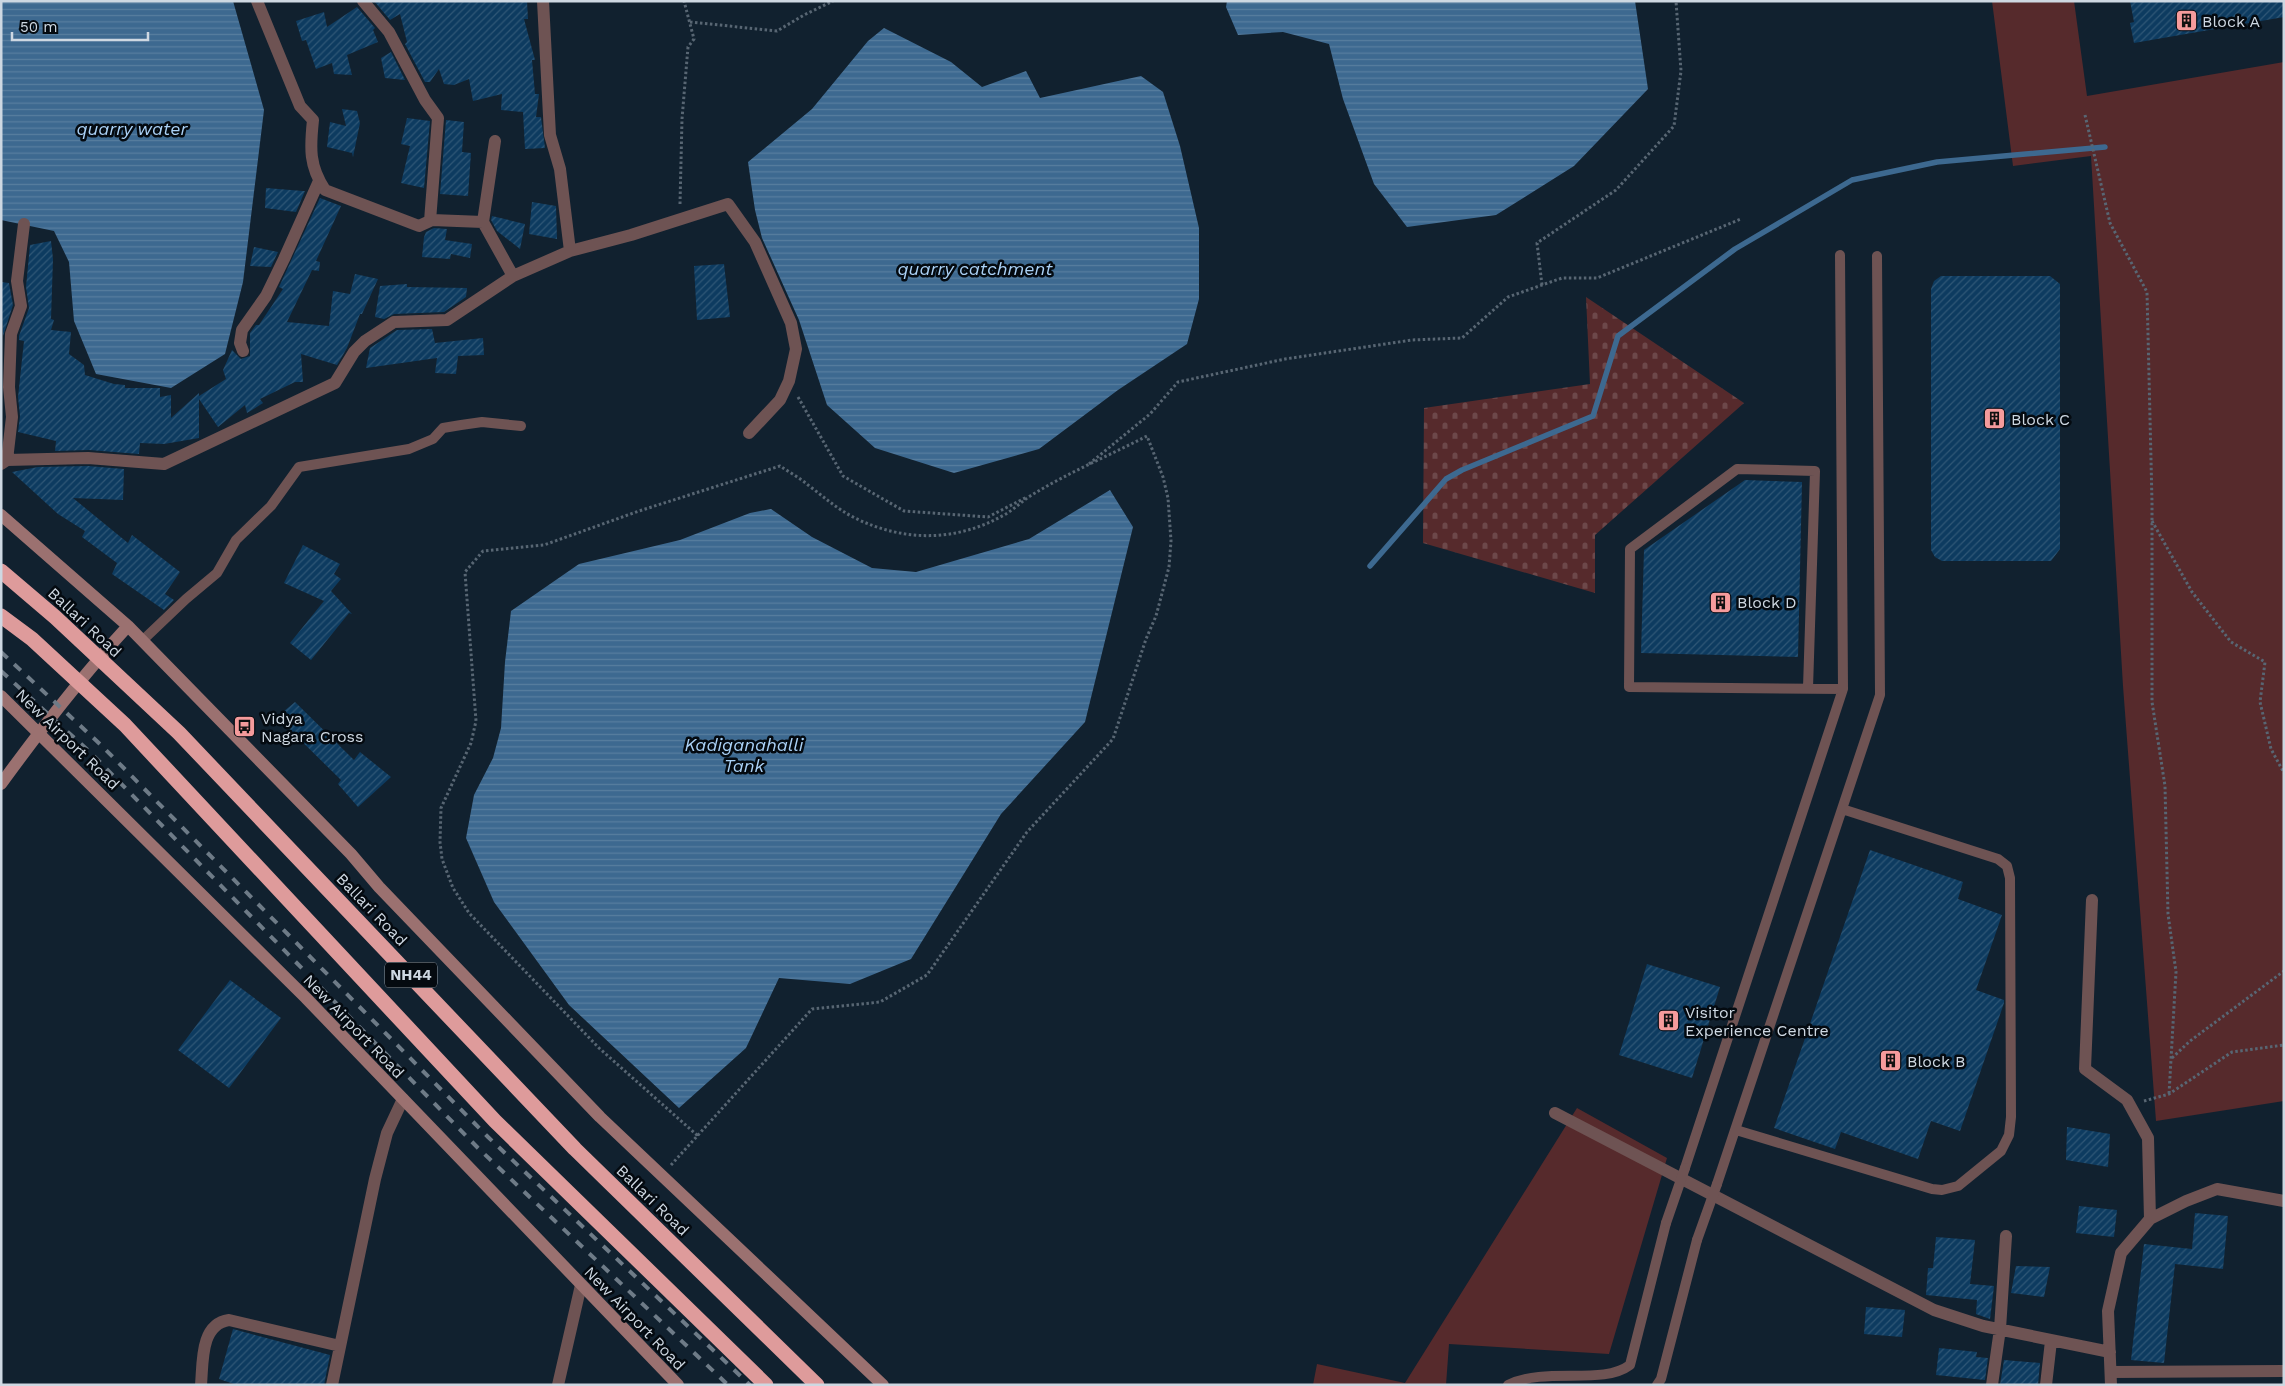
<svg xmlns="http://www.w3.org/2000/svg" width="2285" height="1386" viewBox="0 0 2285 1386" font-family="'Work Sans',sans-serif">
  <defs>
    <pattern id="cemetery-stones" width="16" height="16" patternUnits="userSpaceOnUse" patternTransform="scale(1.25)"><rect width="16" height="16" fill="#562a2c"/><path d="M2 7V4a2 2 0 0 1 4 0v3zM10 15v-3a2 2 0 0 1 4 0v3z" fill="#6d484a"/></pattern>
    <pattern id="water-rules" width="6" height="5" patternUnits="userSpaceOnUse" patternTransform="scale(1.25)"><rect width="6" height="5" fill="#3d6990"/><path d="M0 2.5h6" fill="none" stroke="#587e9f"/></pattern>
    <pattern id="building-hatch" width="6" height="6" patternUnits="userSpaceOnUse" patternTransform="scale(1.25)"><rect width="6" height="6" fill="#0d3b60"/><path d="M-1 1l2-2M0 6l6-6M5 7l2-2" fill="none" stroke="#2f5776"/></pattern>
  </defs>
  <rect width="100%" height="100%" fill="#11212f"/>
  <path fill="#562a2c" d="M1992,1H2074L2087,96L2284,62V1101L2156,1121L2123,686L2091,156L2013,166Z
    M1577,1108L1667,1158L1609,1354L1449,1344L1446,1385H1313L1317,1364L1405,1383Z"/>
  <path fill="url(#cemetery-stones)" d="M1586,297L1744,403L1595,535V593L1423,543L1424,408L1590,384Z"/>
  <path fill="url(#water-rules)" d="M1,1H233L264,110L243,282L225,354L171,388L96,374L74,321L69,262L54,231L1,220Z
    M1227,1H1635L1648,89L1574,166L1496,215L1407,227L1374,184L1343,99L1329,44L1283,32L1238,35L1226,7Z
    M884,28L951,62L982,87L1026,71L1040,98L1141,76L1163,92L1180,146L1199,228V299L1187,344L1118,390L1039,449L954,473L875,448L827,405L799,320L762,238L755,210L748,162L812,109L868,41Z
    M1110,490L1133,527L1085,722L1001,814L911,959L850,984L779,978L746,1048L679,1108L569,1005L494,902L466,838L474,795L493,758L501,728L505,662L511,611L579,564L680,540L750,513L771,509L812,537L872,568L916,572L1029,539Z"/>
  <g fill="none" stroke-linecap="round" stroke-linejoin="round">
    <path stroke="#3d6990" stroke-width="5.5" d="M1370,566L1446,479L1462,470L1593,416L1618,336L1735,249L1852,180L1937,162L2105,147"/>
  </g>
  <path fill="url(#building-hatch)" d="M374,1H527L528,19H524L535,60H532L535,94H539L536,117H541L545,148L525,149L523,112L501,110L502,94L473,101L469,79L454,85L444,84L439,69L430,82H425L405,44L407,42L400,14L390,20Z
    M2130,1H2284V17L2134,43L2130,23L2134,22Z
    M357,7L375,28L373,30L378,42L347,55L352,75L334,74L332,63L316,69L306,40L302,41L296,21L324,12L327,27Z
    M391,52L405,80L385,78L381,58Z
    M342,109L357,111L360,123L353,157L352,153L327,147L330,122L346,126Z
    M407,118L430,121L424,188L401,183L410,146L401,144Z
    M446,120L464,122L462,152L471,153L468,196L440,194Z
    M266,188L303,191H305L296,212L265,208Z
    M320,198L341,206L316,261L320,262L319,271L312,270L287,322L329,326L333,291L350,294L355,274L378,279L362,314H360L347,348L337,365L301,354L303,382H295L260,399L263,403L247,413L245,405L218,427L199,399V438L164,444L140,443L139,454L89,450L55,451L56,441L18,432L20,416L18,397L24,341L19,340V336L29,308L26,287L30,245L51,241L53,259L51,319L54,320L51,330L71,332L69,354L84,365L85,375L114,384L125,385V388H160V397L171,395V418L199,393V396L226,379L223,370L232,350L241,359L250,356V333L256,325H259L283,289L279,287Z
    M532,202L556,206L557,239L529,234Z
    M492,216L525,224L520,249L497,231L491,220Z
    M434,228L447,229L445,240L472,244L470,258L451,254L450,259L422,257L424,237L426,232Z
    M254,247L278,252L271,267L250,266Z
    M724,264L730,317L697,320L694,266Z
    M1941,276H2050L2060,284V549L2051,561H1942L1935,557L1931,550V289L1934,281Z
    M1,282L9,283L13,305L3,336Z
    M407,284V287L467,288L466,297L444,312L394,314L384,319L375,317L380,286Z
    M432,329L435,343L483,338L484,355L458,356L456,374L435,373L437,358L366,368L370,348L397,330Z
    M88,466L124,469L123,500L73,498L128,543L132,535L180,572L165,594L174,600L164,610L112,574L117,563L82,537L85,531L58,514L12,472L38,467Z
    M1745,480L1802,482L1798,657L1641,653L1644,550Z
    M303,545L340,564L334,574L341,579L331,591L352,614L349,613L311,660L290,643L324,601L284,583Z
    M295,702L354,760L360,752L391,777L358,807L338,784L341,780L277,717Z
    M1870,850L1963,882L1958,899L2002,915L1976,990L2004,1000V1003L1960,1131L1931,1121L1918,1159L1841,1132L1835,1149L1774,1128Z
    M1647,964L1720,987L1692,1078L1619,1055Z
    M230,980L281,1018L229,1088L178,1050Z
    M2067,1127L2110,1134L2108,1167L2066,1160Z
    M2079,1206L2117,1210L2114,1237L2076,1233Z
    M2195,1213L2228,1216L2223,1269L2175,1264L2164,1363L2131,1360L2144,1244L2192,1249Z
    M1936,1237L1975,1240L1970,1284L1994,1286L1990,1319L1976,1314L1977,1300L1926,1295L1928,1268H1933Z
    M2016,1266L2050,1267L2044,1297L2011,1293Z
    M1866,1307L1905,1310L1902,1337L1864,1334Z
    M233,1329L330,1355L324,1385H237L219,1379Z
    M1939,1348L1977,1352L1976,1357L1988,1358L1985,1380L1936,1375Z
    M2004,1360L2040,1363L2038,1385H2000Z"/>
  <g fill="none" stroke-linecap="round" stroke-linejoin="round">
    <path stroke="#586673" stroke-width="3" stroke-dasharray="2.5 2.5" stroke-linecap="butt" d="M690,22L777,31L804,15L833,1
      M2085,115L2110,223L2147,292L2152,502V702L2165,786L2168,914L2176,972L2169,1094
      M680,204L682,119L688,47L694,39L684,1
      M1542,285L1537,243L1616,190L1674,126L1681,71L1676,1
      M798,397L843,476L904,511L988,517L1027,497
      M1089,464L1150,414L1178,382L1285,359L1412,340L1462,338L1508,297L1562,278H1597L1741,219
      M2152,521L2192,592L2231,642L2265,662L2260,702L2271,749L2284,773
      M2172,1058L2190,1041L2284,971
      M2144,1101L2169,1094L2232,1052L2284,1045
      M671,1165L812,1009L880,1002L927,975L1027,832L1113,739L1146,639L1156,616L1169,567L1171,541L1168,498L1163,477L1147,436C1110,455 1070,472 1035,493C1024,499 1015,509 1004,515C956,542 904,542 855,518C837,509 824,497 808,485C800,478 789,472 780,466L639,511L544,545L483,551L465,572L476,721L471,743L441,808L440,842L442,859L453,888L469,913L599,1048L698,1136"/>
    <path stroke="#6e5353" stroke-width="10" d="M143,640L186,599L217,573L236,540L271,506L299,467L409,449L433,439L443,428L461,425L482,422L521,426
      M1808,688L1815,471L1737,469L1630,549L1629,687L1843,689
      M1736,1130L1932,1189L1942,1190L1958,1186L2001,1151L2009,1135L2011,1117L2010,878L2007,866L1998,859L1842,809
      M1685,1168L1843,689L1840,255
      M1717,1184L1880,695L1877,256
      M1508,1385C1547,1366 1602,1386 1630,1365L1666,1223
      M1657,1385L1661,1379L1697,1240"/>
    <path stroke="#6e5353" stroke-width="12" d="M257,1L300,106L313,120C310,148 309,166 325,190L419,226L432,220L483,222L513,276
      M363,1L389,32L425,100L438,118L430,221
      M543,1L550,135L560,169L570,251
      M483,222L495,141
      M243,351L240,343L242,330L266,296L284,259L319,181
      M7,460L12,417L9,387L11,334L21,306L17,281L24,224
      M1,464L7,460L88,458L164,464L335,383L354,352L365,341L394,322L447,320L513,276L570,251L631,235L728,204L755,242L791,323L796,349L789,381L780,400L749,433
      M2092,900L2085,1069L2127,1100L2148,1138L2150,1219
      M1555,1113L1934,1310L1983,1326L2110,1352
      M2111,1372L2284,1371
      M201,1385C203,1363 200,1324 229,1320L340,1346
      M332,1385L375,1179L387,1133L403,1099
      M558,1385L581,1285
      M1992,1385L2000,1329L2006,1236
      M2046,1385L2051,1341
      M2111,1385L2108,1311L2121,1253L2150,1219L2186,1201L2217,1189L2284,1201"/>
    <path stroke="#9b7170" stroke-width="12" d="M1,515L128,626L351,854L379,887L600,1117L883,1385
      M1,696L306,998L678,1385
      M1,784C41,729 82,676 128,626"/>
    <path stroke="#6e7b87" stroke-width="4" stroke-dasharray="9 9" stroke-linecap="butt" d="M1,652L101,745L488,1137L750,1385
      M1,671L91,753L478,1148L728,1385"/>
    <path stroke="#6e5353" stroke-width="10" d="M1666,1223L1685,1168
      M1697,1240L1717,1184"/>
    <path stroke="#de9b9b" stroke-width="15" d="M1,571L55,617L179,733L575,1149L817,1385
      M1,616L32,639L125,725L495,1121L766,1385"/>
  </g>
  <defs>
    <symbol id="building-square" viewBox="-11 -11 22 22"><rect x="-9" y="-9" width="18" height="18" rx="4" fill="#f59b9c" stroke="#040a10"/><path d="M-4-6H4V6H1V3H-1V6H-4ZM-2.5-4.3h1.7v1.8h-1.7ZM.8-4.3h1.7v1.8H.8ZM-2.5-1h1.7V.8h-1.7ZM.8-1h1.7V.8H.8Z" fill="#111"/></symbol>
    <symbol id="bus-square" viewBox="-11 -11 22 22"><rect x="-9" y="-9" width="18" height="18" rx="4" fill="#f59b9c" stroke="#040a10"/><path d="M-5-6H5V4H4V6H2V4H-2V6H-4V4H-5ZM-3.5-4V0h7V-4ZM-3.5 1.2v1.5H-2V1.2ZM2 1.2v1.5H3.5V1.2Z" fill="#111"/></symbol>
  </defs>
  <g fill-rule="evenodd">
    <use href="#building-square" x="2174" y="8" width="25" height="25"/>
    <use href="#building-square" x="1982" y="406" width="25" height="25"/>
    <use href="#building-square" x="1708" y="590" width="25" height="25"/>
    <use href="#bus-square" x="232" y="714" width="25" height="25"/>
    <use href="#building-square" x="1656" y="1008" width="25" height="25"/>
    <use href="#building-square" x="1878" y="1048" width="25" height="25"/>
  </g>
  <g text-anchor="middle" stroke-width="5" stroke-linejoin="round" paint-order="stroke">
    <rect fill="#040a10" stroke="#919aa3" stroke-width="1" x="385" y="962.5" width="52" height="25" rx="4"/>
    <g font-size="15" font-weight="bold" fill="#ced8e2">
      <text x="411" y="980">NH44</text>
    </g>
    <g font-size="16" fill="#ced8e2" stroke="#040a10" text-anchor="start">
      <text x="2202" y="27">Block A</text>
      <text x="2011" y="425">Block C</text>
      <text x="1737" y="608">Block D</text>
      <text x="261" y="724">Vidya<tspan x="261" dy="18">Nagara Cross</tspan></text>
      <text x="1685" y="1018">Visitor<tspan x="1685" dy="18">Experience Centre</tspan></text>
      <text x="1907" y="1067">Block B</text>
    </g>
    <g font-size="16" fill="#ced8e2" stroke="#040a10">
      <text transform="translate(85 622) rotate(43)" y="6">Ballari Road</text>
      <text transform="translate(68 739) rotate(44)" y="6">New Airport Road</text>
      <text transform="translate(372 909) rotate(46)" y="6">Ballari Road</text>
      <text transform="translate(354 1026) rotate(46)" y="6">New Airport Road</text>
      <text transform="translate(653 1200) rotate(44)" y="6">Ballari Road</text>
      <text transform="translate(635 1318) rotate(46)" y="6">New Airport Road</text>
    </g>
    <g font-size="18" font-style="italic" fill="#abd2f7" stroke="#040a10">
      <text x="132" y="135">quarry water</text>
      <text x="975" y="275">quarry catchment</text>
      <text x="744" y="751">Kadiganahalli<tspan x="744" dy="21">Tank</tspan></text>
    </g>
  </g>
  <rect width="2285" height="1386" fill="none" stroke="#ced8e2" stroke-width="5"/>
  <path d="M12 32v8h136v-8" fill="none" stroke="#ced8e2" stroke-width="2.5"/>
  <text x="20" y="32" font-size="15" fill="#ced8e2" stroke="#040a10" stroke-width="4" paint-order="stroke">50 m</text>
</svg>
